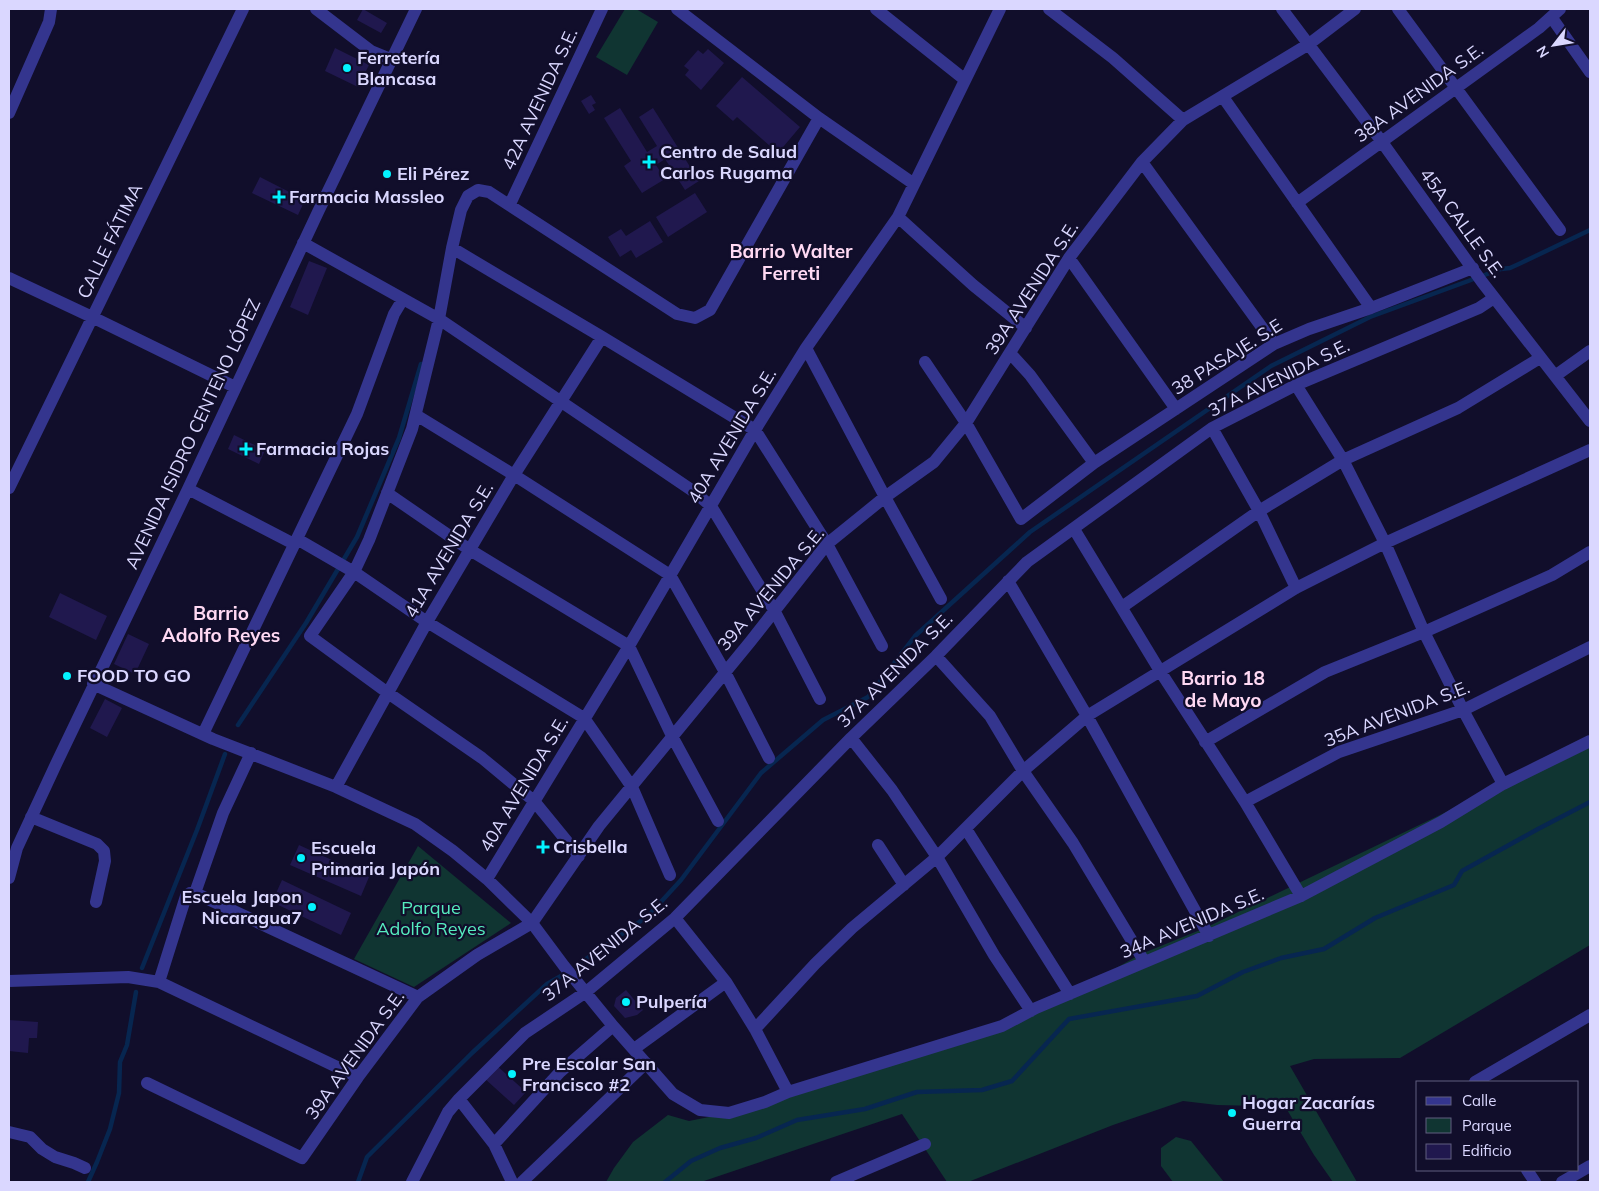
<svg xmlns="http://www.w3.org/2000/svg" width="1599" height="1191" viewBox="0 0 1599 1191" font-family="Mulish,sans-serif">
  <rect width="100%" height="100%" fill="#110e2b"/>
  <path fill="#103532" d="M625,9H636L658,22L627,75L596,57Z
    M1590,740V945L1400,1058L1314,1059L1290,1066L1357,1182H1333L1314,1155L1283,1103L1259,1106L1217,1105L1183,1101L1113,1125L968,1182H947L902,1114L701,1182H606L614,1168L633,1142L668,1115L689,1121L729,1113L1002,1026L1070,994L1141,954L1205,928L1440,815Z
    M418,846L511,923L414,987L354,959Z
    M1176,1137L1191,1141L1224,1182H1173L1161,1166V1148Z"/>
  <g fill="none" stroke-linecap="round" stroke-linejoin="round">
    <path stroke="#072650" stroke-width="4.5" d="M238,725L306,623L357,537L399,438L421,364
      M583,961L648,916L681,880L761,773L823,720L868,697L915,636L1030,532L1271,366L1370,317L1501,269L1510,268L1521,263L1590,230
      M142,968L197,830L225,754
      M88,1182L97,1162L110,1129L119,1093L120,1062L127,1045L136,992
      M358,1182L367,1157L472,1053L547,984L561,976
      M665,1182L691,1161L720,1148L756,1138L797,1120L865,1109L917,1092L982,1090L1012,1081L1069,1019L1197,996L1243,972L1281,958L1324,949L1375,918L1454,885L1462,871L1538,829L1590,802"/>
  </g>
  <path fill="#20184e" d="M363,9L387,23L381,33L357,20Z
    M335,48L369,65L358,87L325,71Z
    M708,49L724,63L701,90L685,75L689,70L684,66L698,50L703,54Z
    M742,77L800,127L778,153L737,117L733,121L716,106Z
    M591,95L596,103L592,105L595,110L589,114L581,101Z
    M620,108L647,152L657,146L639,117L653,108L699,181L685,190L665,159L656,165L665,179L642,193L624,166L631,161L604,118Z
    M260,177L305,200L298,215L252,193Z
    M695,193L707,212L668,237L656,217Z
    M650,221L663,242L636,258L631,250L620,257L608,237L621,229L626,236Z
    M309,261L327,268L308,315L290,307Z
    M234,435L265,450L259,464L228,449Z
    M60,593L107,616L96,640L49,617Z
    M128,634L149,644L135,674L114,664Z
    M105,699L122,708L107,737L90,728Z
    M299,845L369,877L361,896L290,865Z
    M282,880L351,913L341,935L272,902Z
    M626,990L643,1010L637,1015L625,1018L614,1006L616,998Z
    M9,1020L38,1022L37,1038H29L28,1053L9,1051Z
    M496,1065L526,1092L514,1105L484,1078Z"/>
  <g fill="none" stroke-linecap="round" stroke-linejoin="round">
    <path stroke="#34358e" stroke-width="12" d="M316,9L371,51L393,60
      M677,9L819,118L914,184
      M876,9L964,79
      M1049,9L1113,58L1183,120
      M1282,9L1382,142L1482,282L1590,421
      M1398,9L1560,230
      M1552,18L1590,72
      M1223,97L1371,308
      M9,113L49,22L51,9
      M1142,162L1274,344
      M1297,203L1539,28L1560,9
      M510,204L602,9
      M898,217L973,285L1026,328
      M303,243L439,319L693,491L711,506L774,610L820,699
      M452,248L602,337L755,430L827,544L882,646
      M1069,258L1176,409
      M9,278L92,317L235,387
      M806,348L885,497L941,599
      M1010,353L1030,375L1094,463
      M925,362L966,423L1021,519L1094,463L1274,344L1309,329L1371,308L1473,268
      M1555,376L1590,351
      M1296,385L1343,460L1385,543L1424,632L1463,710L1503,784
      M416,415L514,475L670,575L725,672L769,758
      M1212,428L1259,511L1296,588
      M9,488L243,9
      M188,489L294,544
      M387,493L470,550L629,646L672,736L718,821
      M1074,529L1160,671L1245,802L1301,896
      M297,539L354,572L427,622L584,718L632,787L670,875
      M1008,581L1087,716L1209,936
      M1122,607L1259,511L1343,460L1458,408L1540,358
      M936,656L990,716L1023,771L1073,843L1144,961
      M93,684L213,739L336,787L415,824L453,851L487,879L532,923L564,966L613,1026L673,1094L700,1110L729,1113L765,1102L788,1092L1002,1026L1036,1008L1301,896L1441,822L1503,784L1590,741
      M203,734L357,414L394,314L403,299
      M851,738L892,790L937,857L994,955L1031,1011
      M1205,742L1325,672L1424,632L1552,575L1590,552
      M336,787L427,622L514,475L602,337
      M1245,802L1339,752L1463,710L1590,647
      M31,817L97,844L104,851L105,861L96,902
      M966,829L1070,994
      M878,845L904,885
      M579,856L534,801L482,758L388,693L310,636L354,572L369,540L412,429L439,319L452,248L461,210L468,196L478,190L489,192L677,314L695,318L710,310L819,118
      M9,878L17,848L57,762L188,489L318,212L416,9
      M487,879L629,646L755,430L806,348L898,217L1000,9
      M195,893L223,813L251,753
      M675,918L726,982L755,1029L788,1092
      M9,981L128,977L159,982L358,1077
      M159,982L186,896L190,893H195L418,997
      M755,1029L815,964L852,928L937,857L1023,771L1087,716L1296,588L1385,543L1590,450
      M634,1049L726,982
      M1475,1082L1590,1015
      M147,1083L302,1158L358,1077L418,997L477,955L532,923L599,826L750,642L827,544L885,497L934,462L966,423L1069,258L1142,162L1183,120L1309,44L1355,9
      M459,1099L494,1144L512,1182
      M9,1132L30,1137L42,1149L55,1157L74,1163L85,1168
      M494,1144L560,1072L613,1026
      M1527,1170L1535,1182
      M412,1182L448,1112L459,1099L525,1033L586,992L675,918L851,738L936,656L1027,562L1212,428L1296,385L1479,308L1494,298
      M522,1182L646,1063
      M836,1182L925,1144
      M1562,1182L1590,1166"/>
  </g>
  <g fill="#03f3ff" stroke="#110e2b" stroke-width="2">
    <circle cx="347" cy="68" r="5"/>
    <path d="M646.5 154.5h5v5h5v5h-5v5h-5v-5h-5v-5h5z"/>
    <circle cx="387" cy="174" r="5"/>
    <path d="M276.5 189.5h5v5h5v5h-5v5h-5v-5h-5v-5h5z"/>
    <path d="M243.5 441.5h5v5h5v5h-5v5h-5v-5h-5v-5h5z"/>
    <circle cx="67" cy="676" r="5"/>
    <path d="M540.5 839.5h5v5h5v5h-5v5h-5v-5h-5v-5h5z"/>
    <circle cx="301" cy="858" r="5"/>
    <circle cx="312" cy="907" r="5"/>
    <circle cx="626" cy="1002" r="5"/>
    <circle cx="512" cy="1074" r="5"/>
    <circle cx="1232" cy="1113" r="5"/>
  </g>
  <g text-anchor="middle" stroke-width="4.5" stroke-linejoin="round" paint-order="stroke">
    <g font-size="18" font-weight="bold" fill="#dad7ff" stroke="#110e2b" text-anchor="start">
      <text x="357" y="64">Ferretería<tspan x="357" dy="21">Blancasa</tspan></text>
      <text x="660" y="158">Centro de Salud<tspan x="660" dy="21">Carlos Rugama</tspan></text>
      <text x="397" y="180">Eli Pérez</text>
      <text x="289" y="203">Farmacia Massleo</text>
      <text x="256" y="455">Farmacia Rojas</text>
      <text x="77" y="682">FOOD TO GO</text>
      <text x="553" y="853">Crisbella</text>
      <text x="311" y="854">Escuela<tspan x="311" dy="21">Primaria Japón</tspan></text>
      <text x="302" y="903" text-anchor="end">Escuela Japon<tspan x="302" dy="21">Nicaragua7</tspan></text>
      <text x="636" y="1008">Pulpería</text>
      <text x="522" y="1070">Pre Escolar San<tspan x="522" dy="21">Francisco #2</tspan></text>
      <text x="1242" y="1109">Hogar Zacarías<tspan x="1242" dy="21">Guerra</tspan></text>
    </g>
    <g font-size="18" fill="#dad7ff" stroke="#110e2b">
      <text transform="translate(1419 93) rotate(-36)" y="6">38A AVENIDA S.E.</text>
      <text transform="translate(540 99) rotate(-65)" y="6">42A AVENIDA S.E.</text>
      <text transform="translate(1462 223) rotate(54)" y="6">45A CALLE S.E.</text>
      <text transform="translate(110 241) rotate(-64)" y="6">CALLE FÁTIMA</text>
      <text transform="translate(1032 288) rotate(-57)" y="6">39A AVENIDA S.E.</text>
      <text transform="translate(1227 357) rotate(-32)" y="6">38 PASAJE. S.E</text>
      <text transform="translate(1279 378) rotate(-26)" y="6">37A AVENIDA S.E.</text>
      <text transform="translate(193 434) rotate(-65)" y="6">AVENIDA ISIDRO CENTENO LÓPEZ</text>
      <text transform="translate(732 436) rotate(-59)" y="6">40A AVENIDA S.E.</text>
      <text transform="translate(449 550) rotate(-59)" y="6">41A AVENIDA S.E.</text>
      <text transform="translate(771 589) rotate(-50)" y="6">39A AVENIDA S.E.</text>
      <text transform="translate(895 670) rotate(-45)" y="6">37A AVENIDA S.E.</text>
      <text transform="translate(1397 714) rotate(-21)" y="6">35A AVENIDA S.E.</text>
      <text transform="translate(524 784) rotate(-59)" y="6">40A AVENIDA S.E.</text>
      <text transform="translate(1192 923) rotate(-23)" y="6">34A AVENIDA S.E.</text>
      <text transform="translate(605 949) rotate(-39)" y="6">37A AVENIDA S.E.</text>
      <text transform="translate(355 1055) rotate(-54)" y="6">39A AVENIDA S.E.</text>
    </g>
    <g font-size="18" fill="#56ecbf" stroke="#110e2b">
      <text x="431" y="914">Parque<tspan x="431" dy="21">Adolfo Reyes</tspan></text>
    </g>
    <g font-size="19" font-weight="bold" fill="#ffd9f3" stroke="#110e2b">
      <text x="791" y="258">Barrio Walter<tspan x="791" dy="22">Ferreti</tspan></text>
      <text x="221" y="620">Barrio<tspan x="221" dy="22">Adolfo Reyes</tspan></text>
      <text x="1223" y="685">Barrio 18<tspan x="1223" dy="22">de Mayo</tspan></text>
    </g>
  </g>
  <rect width="1599" height="1191" fill="none" stroke="#dad7ff" stroke-width="20"/>
  <rect x="1416" y="1081" width="162" height="90" fill="#110e2b" stroke="#615e80"/>
  <rect x="1426" y="1097" width="25" height="8" fill="#34358e" stroke="#615e80"/>
  <text x="1462" y="1106" font-size="15" fill="#dad7ff">Calle</text>
  <rect x="1426" y="1118" width="25" height="15" fill="#103532" stroke="#615e80"/>
  <text x="1462" y="1131" font-size="15" fill="#dad7ff">Parque</text>
  <rect x="1426" y="1144" width="25" height="15" fill="#20184e" stroke="#615e80"/>
  <text x="1462" y="1156" font-size="15" fill="#dad7ff">Edificio</text>
  <g transform="translate(1554 45) rotate(239)" stroke="#110e2b" stroke-width="4" paint-order="stroke">
  <path d="M0-4L9 19L0 12L-9 19Z" fill="#dad7ff"/>
  <text y="-8" font-size="14" font-weight="bold" text-anchor="middle" fill="#dad7ff">N</text>
  </g>
</svg>
